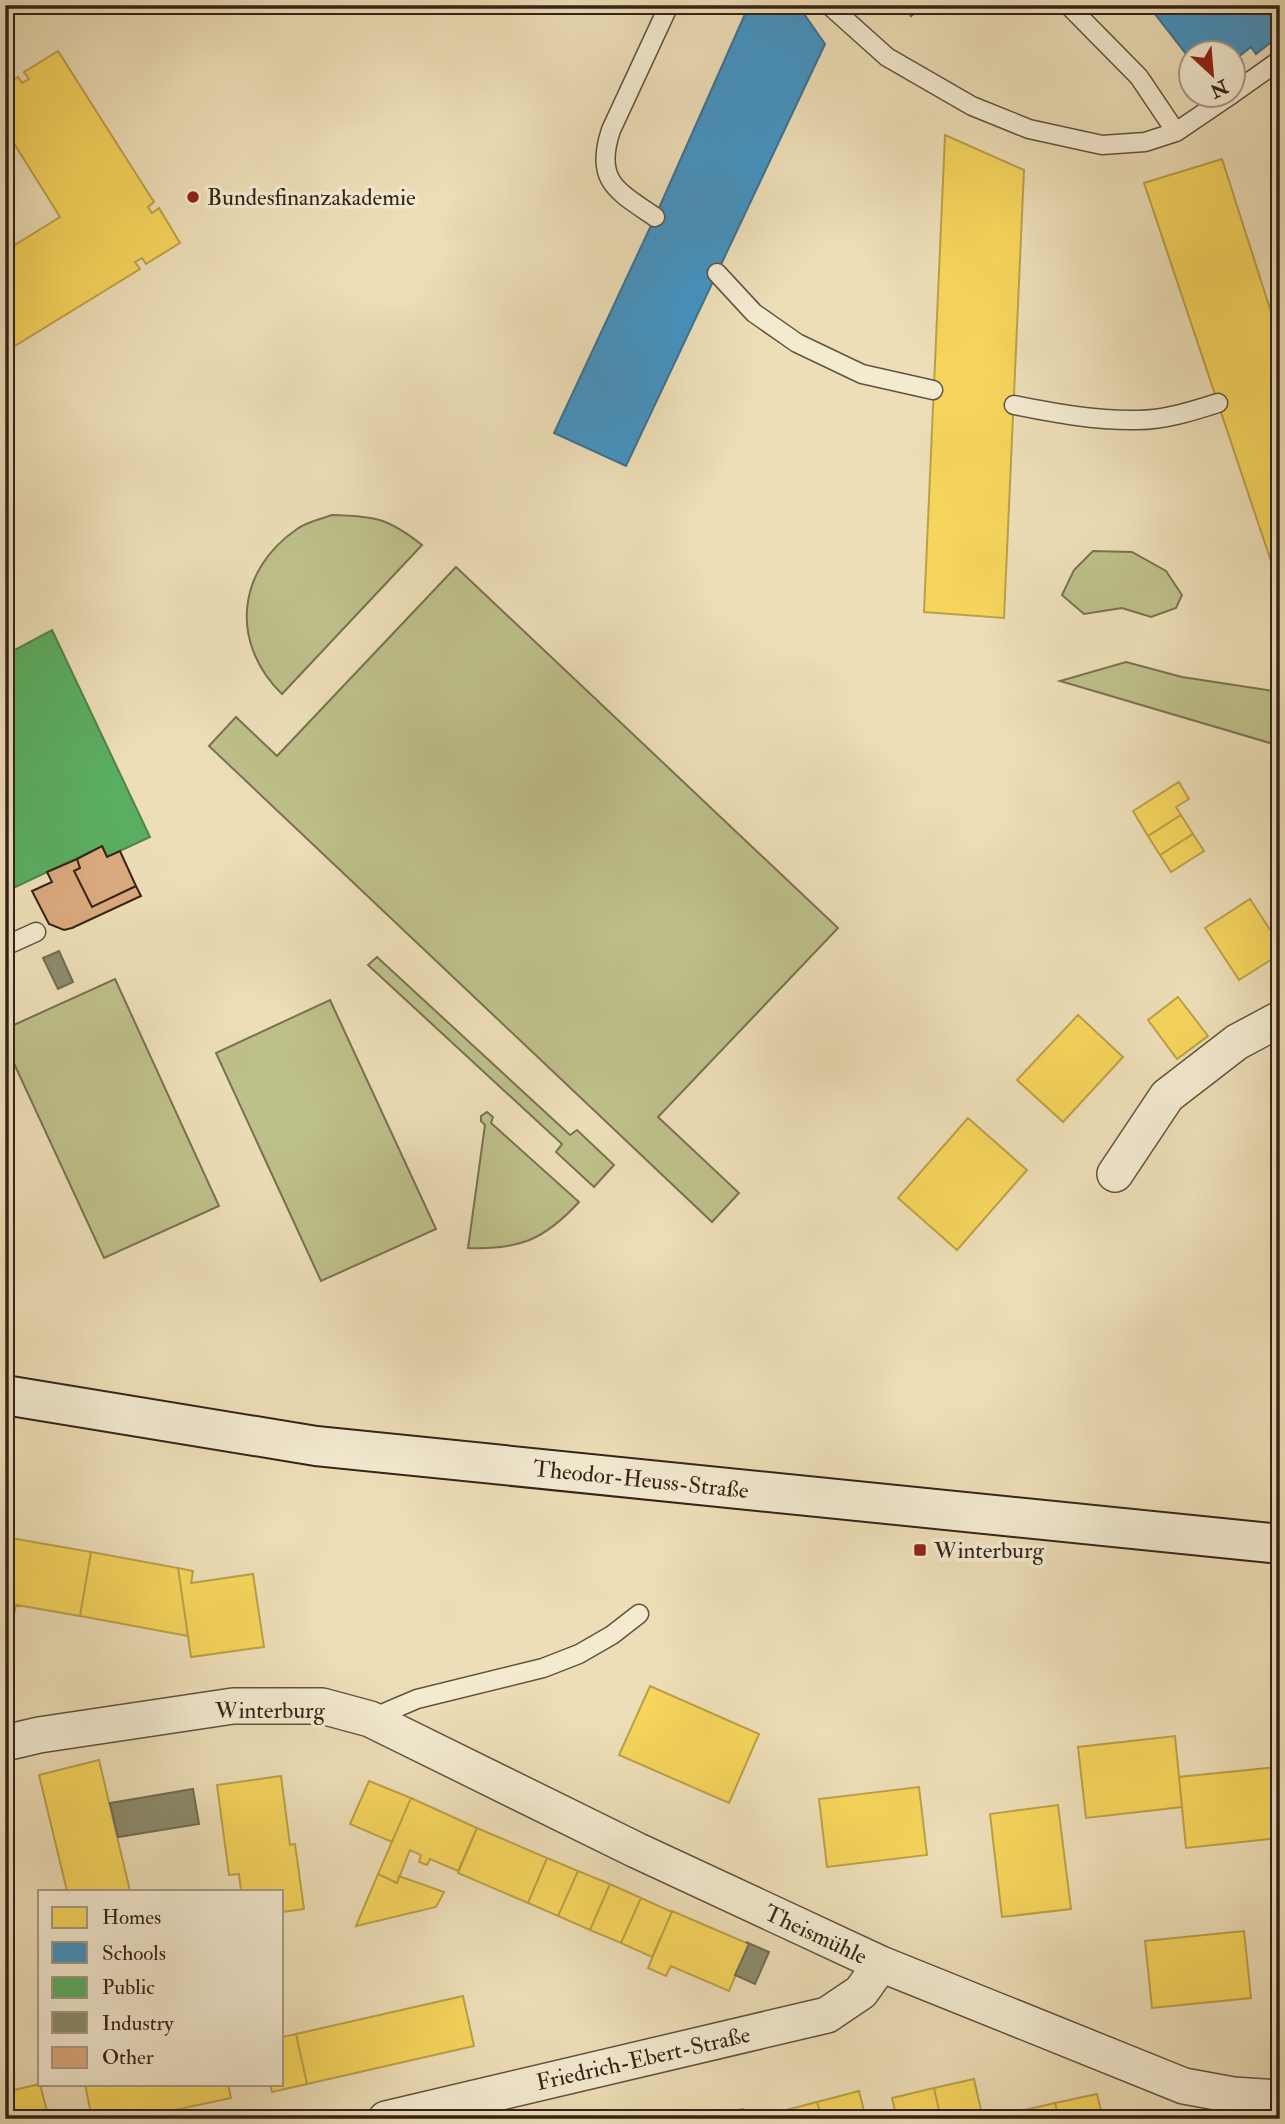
<svg xmlns="http://www.w3.org/2000/svg" width="1285" height="2124" viewBox="0 0 1285 2124" font-family="'IM FELL Double Pica',serif">
  <rect width="100%" height="100%" fill="#eddeb7"/>
  <filter id="stains"><feTurbulence type="fractalNoise" baseFrequency=".00286" numOctaves="4"/><feColorMatrix values="0 0 0 0 .2 0 0 0 0 .09 0 0 0 0 .02 0 0 0 .5 -.17"/></filter>
  <radialGradient id="worn" r=".72"><stop offset=".6" stop-color="#630" stop-opacity="0"/><stop offset="1" stop-color="#630" stop-opacity=".3"/></radialGradient>
  <path fill="#bec08a" stroke="#797251" stroke-width="2" d="M332,515C375,516 388,518 422,545L282,694C230,643 236,571 297,529C306,522 321,519 332,515Z
    M1093,551L1132,552L1166,571L1182,595L1176,608L1151,617L1122,608L1084,614L1062,595L1074,570Z
    M456,567L838,928L658,1117L739,1193L712,1222L209,746L236,717L277,756Z
    M1126,662L1182,677L1280,692V746L1060,681Z
    M377,957L570,1135L577,1130L614,1165L594,1187L556,1152L562,1144L368,965Z
    M115,979L219,1206L104,1258L5,1044V1029Z
    M330,1000L436,1229L321,1281L216,1053Z
    M487,1112L493,1117L491,1123L579,1202C544,1240 519,1250 468,1248L485,1125L481,1121V1116Z"/>
  <path fill="#f6d55c" stroke="#bca048" stroke-width="2" d="M58,51L154,202L148,207L152,213L159,208L180,243L146,264L142,258L139,260L135,262L140,269L5,352V251L60,217L5,129V85L18,77L22,83L29,79L24,72Z
    M945,135L1024,170L1004,618L924,612Z
    M1222,159L1280,340V588L1144,183Z
    M1179,782L1189,799L1176,807L1181,815L1148,836L1133,811Z
    M1181,815L1193,834L1160,855L1148,836Z
    M1193,834L1204,851L1171,872L1160,855Z
    M1250,899L1280,945V954L1239,980L1205,928Z
    M1178,997L1208,1036L1177,1059L1148,1020Z
    M1078,1015L1123,1057L1063,1122L1017,1080Z
    M968,1118L1027,1170L957,1250L898,1198Z
    M5,1537L91,1552L80,1616L5,1603Z
    M91,1552L178,1568L188,1636L80,1616Z
    M178,1568L193,1571L191,1583L253,1574L264,1647L191,1657Z
    M5,1603L16,1605L5,1656Z
    M650,1686L759,1734L729,1803L619,1755Z
    M1175,1736L1182,1807L1086,1818L1078,1747Z
    M99,1760L130,1891H67L39,1775Z
    M1278,1767L1280,1838L1186,1848L1179,1777Z
    M281,1776L290,1845L295,1844L304,1909L282,1912V1891H241L239,1874L229,1875L217,1785Z
    M369,1781L411,1798L392,1842L350,1824Z
    M919,1787L927,1855L827,1867L819,1799Z
    M411,1798L477,1828L458,1871L430,1859L427,1865L419,1862L421,1855L410,1850L397,1883L378,1874Z
    M1058,1805L1071,1909L1002,1917L990,1814Z
    M477,1828L547,1858L528,1903L458,1873Z
    M547,1858L578,1871L558,1916L528,1903Z
    M578,1871L610,1884L590,1930L558,1916Z
    M378,1874L397,1883L399,1876L444,1892L436,1907L356,1926Z
    M610,1884L641,1898L621,1943L590,1930Z
    M641,1898L672,1912L652,1957L621,1943Z
    M672,1911L749,1944L729,1991L671,1966L666,1976L648,1968Z
    M1244,1931L1251,1998L1152,2008L1145,1941Z
    M463,1996L474,2046L307,2084L296,2034Z
    M296,2034L307,2084L272,2092L270,2084H282V2037Z
    M974,2079L983,2119H941L934,2088Z
    M40,2084L49,2119H5V2092Z
    M85,2084H228L231,2098L133,2119H92Z
    M934,2088L941,2119H897L892,2098Z
    M859,2091L866,2119H822L817,2102Z
    M1097,2094L1103,2119H1059L1055,2103Z
    M817,2102L822,2119H779L778,2112Z
    M1055,2103L1059,2119H1018L1016,2112Z
    M743,2109L745,2119H704L703,2117Z"/>
  <path fill="#4393c3" stroke="#3e7190" stroke-width="2" d="M749,5H801L800,8L825,44L626,466L554,433L655,217Z
    M903,5H925L911,16Z
    M1148,5H1280V24L1274,29L1279,36L1256,54L1251,47L1232,62V52H1190V59Z"/>
  <path fill="#5aae61" stroke="#4f844b" stroke-width="2" d="M52,630L150,837L107,857L102,846L5,892V655Z"/>
  <path fill="#8c8c6e" stroke="#726c54" stroke-width="2" d="M59,951L73,982L58,989L43,958Z
    M193,1789L199,1824L118,1837L110,1803Z
    M746,1942L769,1952L755,1984L735,1975L749,1944Z"/>
  <path fill="#daa97e" stroke="#342318" stroke-width="2" d="M102,846L107,857L120,851L136,886L92,907L74,871L80,868L77,859Z
    M77,859L80,868L74,871L92,907L136,886L141,896L72,928L64,930L49,924L32,891L52,882L47,872Z"/>
  <g fill="none" stroke-linecap="round" stroke-linejoin="round">
    <defs>
      <path id="service" d="M829,5L887,57L972,106L1029,129L1102,145L1145,142L1176,132L1232,94
        M1068,5L1139,77L1176,132
        M1232,94L1280,60
        M655,217C617,191 594,181 611,130L669,5
        M717,273L754,313L797,343L862,374L933,390
        M1014,405C1055,413 1096,421 1138,420C1165,420 1193,411 1218,403
        M5,946L36,932
        M370,1719L417,1699L543,1668L579,1654L612,1635L639,1614"/>
      <path id="minor" d="M1115,1174L1167,1096L1237,1042L1280,1019
        M5,1743L39,1735L233,1706H322L370,1719L636,1850L881,1964L1184,2086L1233,2095L1280,2098
        M386,2119L827,2015L861,1992L881,1964"/>
      <path id="secondary" d="M5,1395L316,1446L1280,1544"/>
    </defs>
    <use href="#service" stroke="#625240" stroke-width="21"/>
    <use href="#minor" stroke="#625240" stroke-width="38"/>
    <use href="#secondary" stroke="#342318" stroke-width="42"/>
    <use href="#service" stroke="#f3ead0" stroke-width="18"/>
    <use href="#minor" stroke="#f3ead0" stroke-width="35"/>
    <use href="#secondary" stroke="#f3ead0" stroke-width="38"/>
  </g>
  <g fill="#8f2418" stroke="#f3ead0" stroke-width="2.5">
    <circle cx="193" cy="197" r="7"/>
    <rect x="913" y="1543" width="14" height="14" rx="3.5"/>
  </g>
  <g text-anchor="middle" stroke-width="7" stroke-linejoin="round" paint-order="stroke">
    <g font-size="23" fill="#342318" stroke="#f3ead0" text-anchor="start">
      <text x="207" y="205">Bundesfinanzakademie</text>
      <text x="934" y="1558">Winterburg</text>
    </g>
    <g font-size="23" fill="#342318" stroke="#f3ead0">
      <text transform="translate(641 1479) rotate(6)" y="8">Theodor-Heuss-Straße</text>
      <text x="270" y="1718">Winterburg</text>
      <text transform="translate(816 1934) rotate(25)" y="8">Theismühle</text>
      <text transform="translate(643 2058) rotate(-13)" y="8">Friedrich-Ebert-Straße</text>
    </g>
  </g>
  <rect width="1285" height="2124" fill="none" stroke="#eddeb7" stroke-width="28"/>
  <rect x="7" y="7" width="1271" height="2110" fill="none" stroke="#342318" stroke-width="3.5"/>
  <rect x="14" y="14" width="1257" height="2096" fill="none" stroke="#342318" stroke-width="2"/>
  <rect x="38" y="1890" width="245" height="196" fill="#f3ead0" stroke="#a79a86" stroke-width="2"/>
  <rect x="52" y="1907" width="35" height="21" fill="#f6d55c" stroke="#a79a86" stroke-width="2"/>
  <text x="102" y="1924" font-size="21" fill="#342318">Homes</text>
  <rect x="52" y="1942" width="35" height="21" fill="#4393c3" stroke="#a79a86" stroke-width="2"/>
  <text x="102" y="1960" font-size="21" fill="#342318">Schools</text>
  <rect x="52" y="1977" width="35" height="21" fill="#5aae61" stroke="#a79a86" stroke-width="2"/>
  <text x="102" y="1994" font-size="21" fill="#342318">Public</text>
  <rect x="52" y="2012" width="35" height="21" fill="#8c8c6e" stroke="#a79a86" stroke-width="2"/>
  <text x="102" y="2030" font-size="21" fill="#342318">Industry</text>
  <rect x="52" y="2047" width="35" height="21" fill="#daa97e" stroke="#a79a86" stroke-width="2"/>
  <text x="102" y="2064" font-size="21" fill="#342318">Other</text>
  <g transform="translate(1212 74) rotate(154)"><circle r="33" fill="#f3ead0" stroke="#a79a86" stroke-width="2"/>
  <path d="M0-5L12 26L0 18L-12 26Z" fill="#8f2418"/>
  <text y="-10" font-size="19" font-weight="bold" text-anchor="middle" fill="#342318">N</text>
  </g>
  <rect width="100%" height="100%" filter="url(#stains)"/>
  <rect width="100%" height="100%" fill="url(#worn)"/>
</svg>
